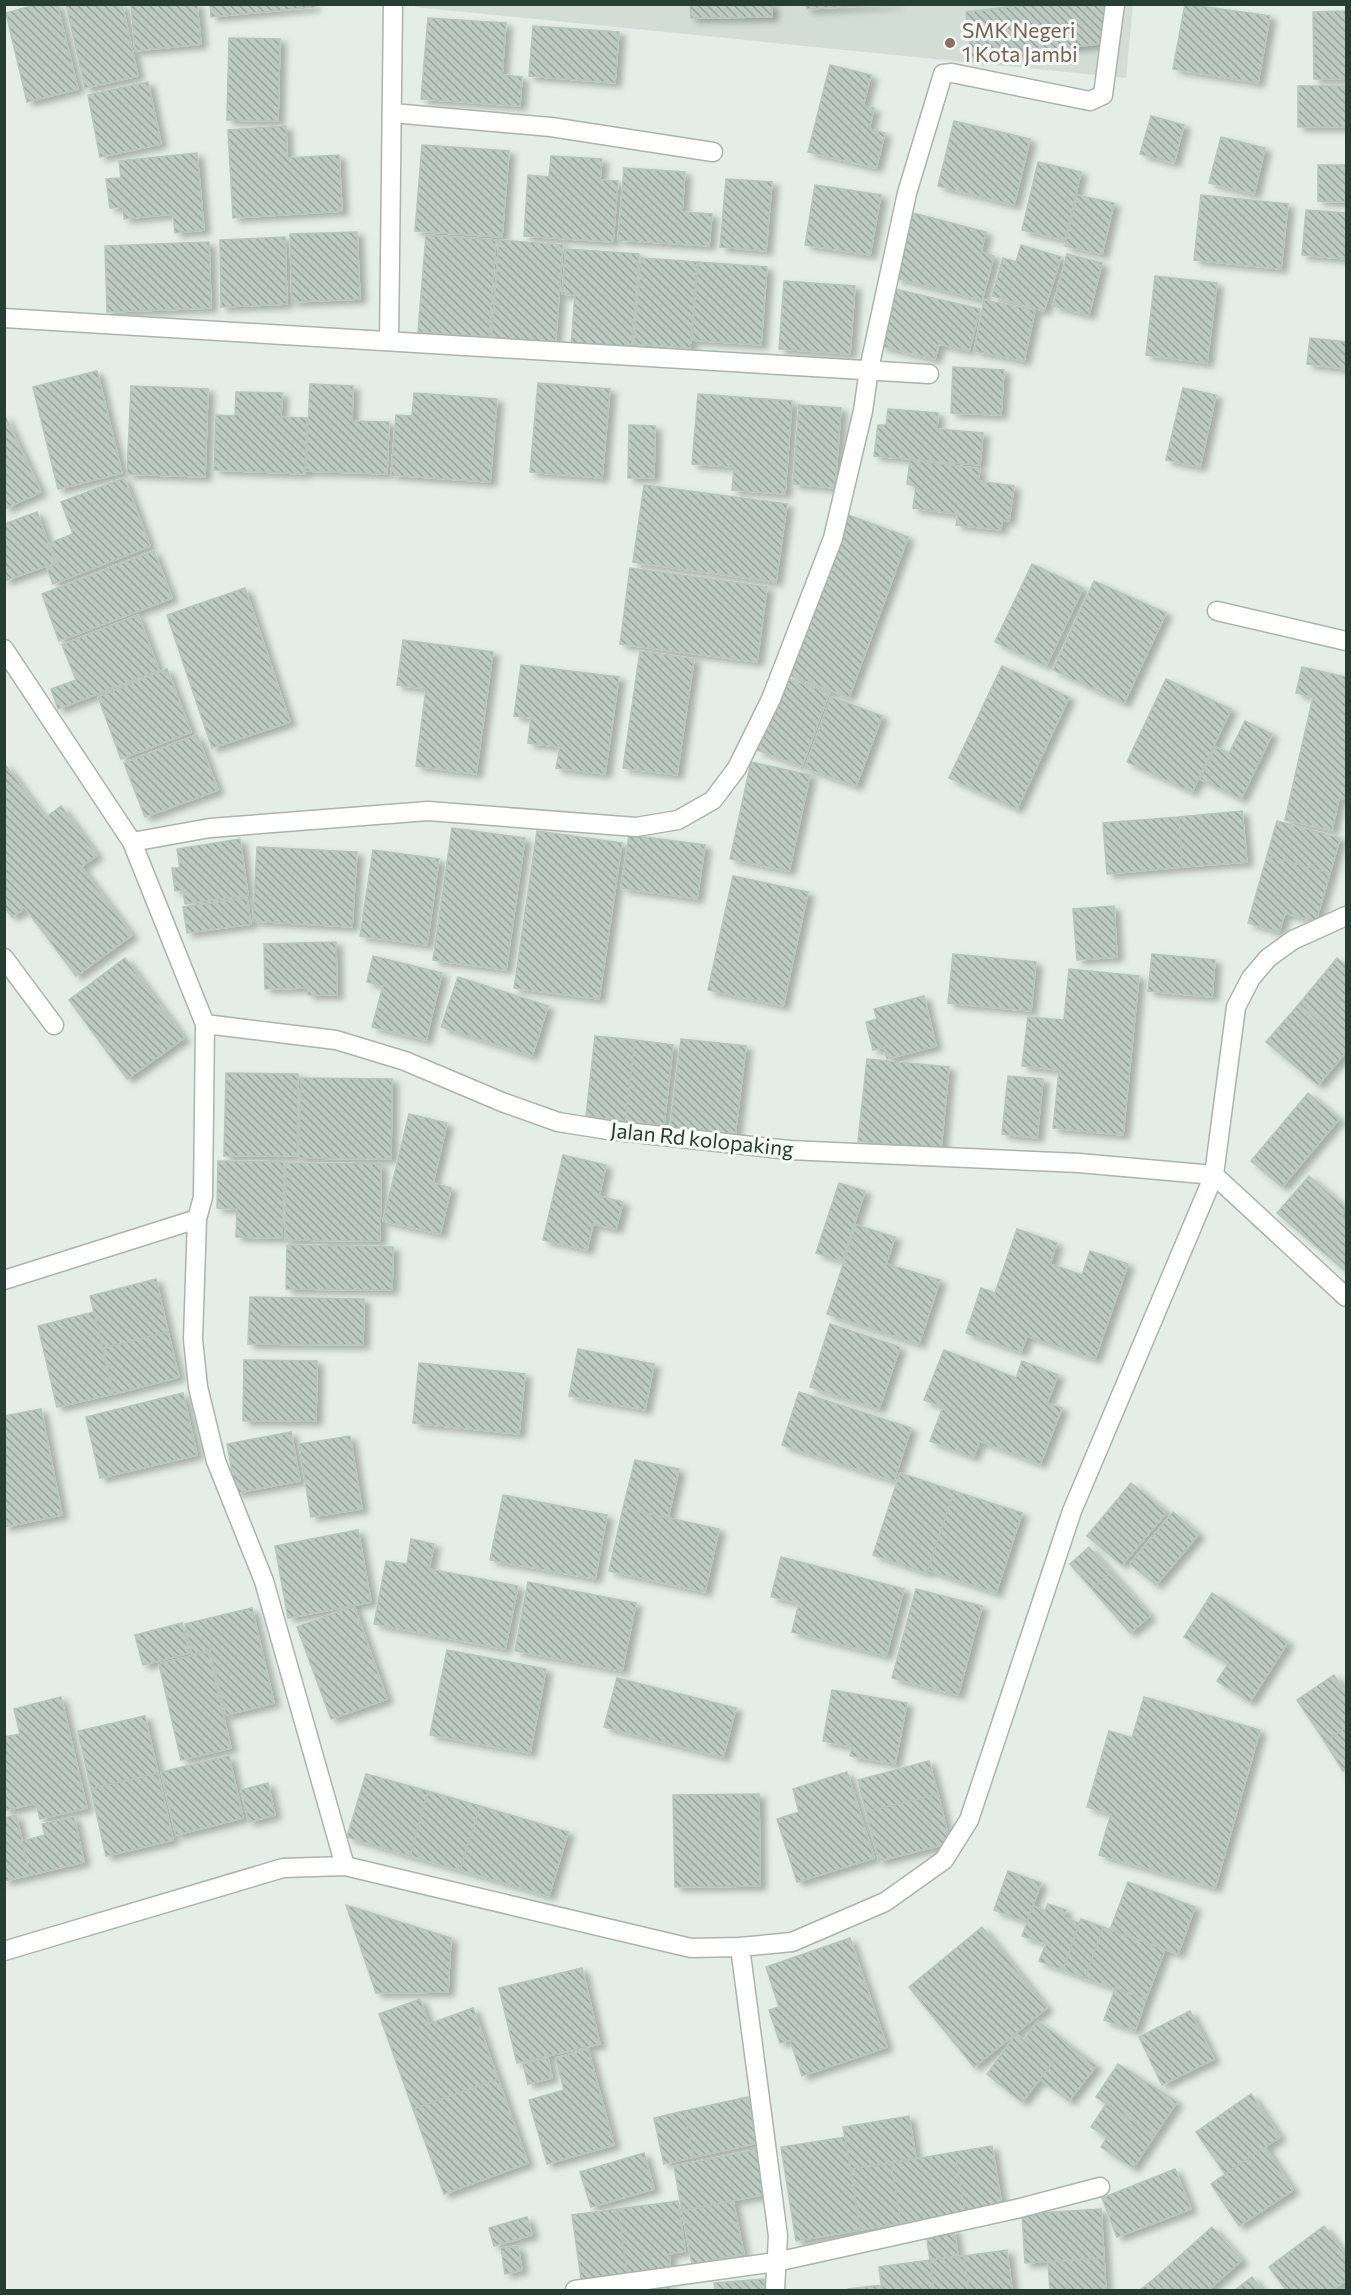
<svg xmlns="http://www.w3.org/2000/svg" width="1351" height="2295" viewBox="0 0 1351 2295" font-family="Commissioner,sans-serif">
  <defs>
    <pattern id="building-back-hatch" width="6" height="6" patternUnits="userSpaceOnUse" patternTransform="scale(1.5)"><rect width="6" height="6" fill="#bccac3"/><path d="M-1 5l2 2M0 0l6 6M5-1l2 2" fill="none" stroke="#99a59f"/></pattern>
    <filter id="shadow"><feDropShadow dx="6" dy="4" stdDeviation="3" flood-color="#0004"/></filter>
  </defs>
  <rect width="100%" height="100%" fill="#e4ede7"/>
  <path fill="#d2ddd6" d="M415,5H1133L1126,78L415,7Z"/>
  <path fill="url(#building-back-hatch)" stroke="#b7c6bd" stroke-width="1.5" filter="url(#shadow)" d="M38,4H57L78,89L27,102L6,13Z
    M66,4H122L138,76L85,88Z
    M131,4H197L201,44L135,51Z
    M210,4H314V7L211,17Z
    M690,4H772V17L691,18Z
    M806,4H896L807,9Z
    M1033,4H1104L1108,43L971,58L966,12Z
    M1185,4L1270,16L1258,83L1173,69Z
    M1346,11V79H1314L1313,12Z
    M428,18L506,23L502,75L522,77L520,106L421,99Z
    M533,26L619,32L615,83L529,76Z
    M229,38L280,39L278,121L227,120Z
    M830,65L871,75L863,106L874,108L869,129L885,133L876,168L808,152Z
    M148,82L161,144L100,157L88,95Z
    M1298,86H1346V127H1298Z
    M1151,116L1184,125L1174,163L1140,154Z
    M954,121L1030,139L1014,205L938,186Z
    M286,126L287,158L339,155L342,211L233,218L228,130Z
    M1221,137L1265,148L1254,194L1209,183Z
    M422,145L509,151L502,237L415,231Z
    M197,153L204,230L175,233L173,214L124,219L123,207L110,208L106,179L121,178L119,161Z
    M551,156L602,159L600,180L618,181L613,242L524,236L528,175L549,177Z
    M1038,162L1081,172L1065,240L1022,230Z
    M1318,165H1346V202L1318,201Z
    M624,168L685,172L682,212L712,214L709,246L618,240Z
    M726,179L772,182L766,251L720,247Z
    M815,185L881,195L870,255L805,245Z
    M1077,195L1114,203L1102,254L1065,246Z
    M1201,195L1288,204L1281,269L1194,260Z
    M1306,210L1346,213V259L1302,255Z
    M913,213L986,232L981,252L994,256L982,300L895,278Z
    M357,232L360,299L292,302L290,234Z
    M426,235L496,240L489,337L418,332Z
    M285,237L287,304L221,307L220,240Z
    M499,240L563,245L555,347L491,343Z
    M209,242L211,308L107,312L105,246Z
    M1021,245L1061,257L1044,311L992,296L1003,258L1016,262Z
    M566,249L639,254L631,350L571,346L575,295L562,294Z
    M1067,254L1102,263L1089,315L1053,306Z
    M641,258L697,262L690,348L634,344Z
    M698,262L767,267L761,345L692,340Z
    M1155,276L1217,283L1207,363L1146,355Z
    M784,281L855,286L850,354L779,349Z
    M895,289L980,309L969,351L939,344L935,359L880,346Z
    M984,300L1035,310L1024,361L974,351Z
    M1310,338L1346,342V369L1307,364Z
    M953,367L1004,370L1001,415L951,413Z
    M97,371L122,473L58,489L33,387Z
    M538,383L610,389L602,478L530,472Z
    M310,384L353,386L352,421L389,422L387,474L306,471Z
    M131,386L208,389L205,477L127,474Z
    M1183,388L1216,395L1200,467L1166,460Z
    M236,392L282,393L281,417L307,418L305,474L214,470L216,415L235,416Z
    M414,393L497,399L490,482L391,475L396,415L412,416Z
    M698,394L792,401L785,494L732,490L734,467L692,464Z
    M799,405L841,408L835,488L793,484Z
    M888,409L938,413L937,429L983,433L980,465L874,456L878,425H886Z
    M4,414L41,492L4,509Z
    M629,425L655,426L654,478H628Z
    M910,460L980,469L978,481L1014,486L1009,521L1002,520L1001,530L956,525L958,514L913,508L916,486L907,484Z
    M124,478L150,546L53,584L47,568L58,564L50,543L73,534L61,502Z
    M644,485L787,504L776,582L633,562Z
    M37,512L55,563L4,581V524Z
    M848,515L908,537L849,697L788,675Z
    M154,551L172,598L59,641L42,594Z
    M1032,564L1083,588L1046,666L995,642Z
    M630,568L767,587L757,662L620,644Z
    M1094,581L1166,613L1124,703L1053,670Z
    M245,588L290,722L212,748L167,615Z
    M138,615L159,670L58,709L51,689L76,680L62,645Z
    M403,640L493,652L476,774L416,766L426,689L397,685Z
    M640,651L694,659L677,775L623,768Z
    M521,665L619,677L605,774L556,768L560,747L528,743L531,718L514,716Z
    M1002,666L1069,697L1017,809L949,778Z
    M1302,667L1346,677V799L1339,798L1332,830L1285,820L1313,697L1296,693Z
    M167,669L191,732L121,759L98,697Z
    M784,677L829,693L802,766L757,750Z
    M1166,679L1231,709L1192,792L1127,762Z
    M831,697L882,716L856,786L805,768Z
    M1245,721L1272,734L1241,799L1200,779L1215,747L1229,753Z
    M197,735L218,790L145,817L124,763Z
    M751,762L810,775L789,871L730,859Z
    M4,763L45,818L61,806L97,855L81,867L132,935L76,976L25,908L12,917L4,907Z
    M1242,811L1247,862L1182,867L1179,817Z
    M1179,817L1182,867L1107,874L1103,823Z
    M1277,821L1340,838L1330,873L1267,856Z
    M452,828L525,838L506,970L433,960Z
    M537,831L622,843L599,999L514,988Z
    M629,835L705,845L697,899L621,888Z
    M240,839L248,895L185,904L183,890L175,891L172,868H180L177,849Z
    M257,847L357,852L352,927L253,921Z
    M373,850L439,859L427,945L360,936Z
    M1267,856L1330,873L1316,921L1285,913L1279,932L1248,923Z
    M733,876L808,892L783,1006L708,990Z
    M247,898L251,924L187,933L183,907Z
    M1114,906L1117,957L1077,960L1073,909Z
    M336,942L337,995H308V988L265,989L264,944Z
    M953,954L1036,962L1031,1011L948,1003Z
    M1152,954L1215,960L1212,997L1148,991Z
    M373,956L442,973L426,1040L372,1027L383,986L367,982Z
    M125,958L184,1038L127,1079L69,1000Z
    M1337,958L1346,966V1043L1299,1004Z
    M1069,969L1139,976L1123,1135L1053,1128L1059,1070L1022,1066L1028,1017L1064,1020Z
    M458,977L548,1006L532,1056L441,1027Z
    M924,996L936,1046L887,1059L884,1047L873,1050L866,1022L877,1019L874,1009Z
    M1299,1004L1346,1043V1052L1318,1085L1266,1042Z
    M595,1036L635,1040L625,1121L586,1116Z
    M681,1039L746,1046L735,1136L670,1128Z
    M635,1040L673,1045L664,1125L625,1121Z
    M867,1059L949,1067L941,1149L858,1141Z
    M226,1073L298,1074L297,1156H224Z
    M1008,1076L1043,1079L1037,1138L1002,1134Z
    M301,1078L392,1079L391,1159L299,1158Z
    M1308,1093L1339,1119L1282,1187L1251,1161Z
    M409,1114L447,1123L433,1183L451,1188L440,1234L383,1221Z
    M563,1155L606,1165L599,1196L623,1202L616,1229L593,1224L587,1250L543,1240Z
    M218,1161L284,1162L282,1238L236,1237L237,1209L217,1208Z
    M286,1163L381,1164L380,1241L285,1240Z
    M1309,1176L1346,1208L1341,1217L1346,1222V1267L1344,1270L1277,1213Z
    M839,1183L865,1191L842,1261L816,1253Z
    M856,1225L895,1237L886,1264L940,1280L919,1344L827,1314Z
    M1017,1229L1057,1243L1050,1264L1082,1275L1090,1251L1128,1264L1095,1359L1027,1336L1021,1352L966,1333L981,1288L995,1293Z
    M287,1245L393,1247L392,1290L286,1289Z
    M156,1279L168,1332L103,1348L90,1296Z
    M250,1297L364,1299L363,1345L248,1344Z
    M94,1312L113,1394L57,1407L38,1326Z
    M830,1324L900,1347L879,1409L810,1387Z
    M168,1332L179,1377L114,1394L103,1348Z
    M578,1349L654,1364L645,1410L569,1396Z
    M944,1350L1016,1378L1022,1361L1058,1375L1047,1403L1062,1408L1040,1464L980,1441L973,1457L930,1441L943,1407L924,1400Z
    M244,1360L317,1361L316,1421H243Z
    M419,1363L525,1374L519,1434L413,1423Z
    M799,1392L911,1428L894,1481L782,1445Z
    M183,1393L197,1455L100,1478L86,1417Z
    M41,1409L62,1515L4,1527V1416Z
    M291,1432L300,1481L236,1493L227,1444Z
    M350,1436L362,1509L311,1517L299,1444Z
    M635,1460L679,1469L668,1518L623,1508Z
    M900,1473L954,1491L927,1573L873,1555Z
    M1131,1483L1167,1512L1122,1565L1087,1536Z
    M954,1491L1022,1513L996,1593L928,1570Z
    M503,1495L607,1515L595,1579L490,1560Z
    M623,1508L719,1529L705,1592L609,1571Z
    M1173,1512L1199,1534L1156,1585L1130,1564Z
    M358,1530L371,1602L288,1618L275,1546Z
    M411,1539L434,1544L429,1569L518,1586L505,1649L374,1624L386,1561L407,1564Z
    M1089,1547L1111,1572L1092,1589L1070,1564Z
    M781,1557L904,1589L886,1656L792,1632L799,1603L771,1597Z
    M1111,1572L1150,1616L1130,1633L1092,1589Z
    M528,1582L636,1603L622,1671L515,1651Z
    M916,1589L982,1606L958,1695L892,1678Z
    M1212,1593L1288,1642L1250,1702L1217,1681L1228,1664L1184,1637Z
    M354,1606L387,1699L331,1719L297,1627Z
    M252,1608L274,1703L226,1715L210,1650L192,1654L185,1624Z
    M182,1623L189,1653L143,1665L135,1635Z
    M447,1650L546,1669L530,1753L430,1735Z
    M208,1652L231,1748L181,1760L159,1664Z
    M1334,1675L1346,1694V1727L1325,1742L1297,1700Z
    M617,1678L736,1708L723,1757L604,1727Z
    M832,1690L907,1703L895,1764L850,1756L852,1747L823,1741Z
    M61,1697L87,1808L40,1819L36,1803L4,1811V1737L20,1734L14,1709Z
    M1144,1697L1260,1730L1215,1888L1099,1855L1111,1814L1087,1807L1109,1731L1132,1738Z
    M145,1716L158,1773L91,1789L78,1731Z
    M1346,1727V1768L1343,1771L1325,1742Z
    M229,1756L243,1818L176,1835L161,1772Z
    M929,1761L938,1794L866,1812L858,1780Z
    M847,1772L874,1858L797,1882L777,1819L799,1812L793,1789Z
    M158,1773L173,1840L106,1856L91,1789Z
    M366,1774L428,1791L410,1856L347,1837Z
    M268,1783L275,1815L249,1822L241,1790Z
    M428,1791L480,1806L460,1870L410,1856Z
    M759,1794L760,1886L675,1887L673,1795Z
    M938,1794L950,1843L879,1861L866,1812Z
    M480,1806L568,1832L549,1896L460,1870Z
    M16,1815L30,1875L4,1881V1818Z
    M74,1817L84,1862L30,1875L22,1841L45,1835L42,1824Z
    M1008,1871L1041,1883L1027,1922L994,1910Z
    M1128,1882L1195,1907L1178,1954L1110,1930Z
    M1048,1904L1066,1910L1064,1917L1079,1923L1063,1970L1039,1961L1046,1944L1022,1936L1033,1906L1045,1911Z
    M346,1905L451,1938L448,1992L376,1993Z
    M1081,1919L1103,1927L1085,1978L1063,1970Z
    M982,1927L1047,2008L974,2067L909,1987Z
    M1103,1927L1165,1949L1146,1999L1085,1978Z
    M850,1938L887,2047L802,2076L790,2040L780,2043L769,2010L779,2007L766,1967Z
    M582,1968L600,2044L517,2063L499,1988Z
    M1115,1989L1146,1999L1135,2031L1104,2020Z
    M420,1999L429,2024L473,2008L498,2079L413,2109L379,2014Z
    M1190,2011L1214,2059L1162,2085L1139,2037Z
    M1038,2021L1096,2066L1069,2101L1040,2079L1053,2062L1024,2040Z
    M1016,2034L1053,2062L1022,2102L987,2074Z
    M588,2049L614,2145L547,2164L529,2100L564,2090L556,2058Z
    M548,2058L552,2078L528,2084L523,2064Z
    M1118,2064L1177,2102L1155,2135L1096,2097Z
    M498,2079L528,2163L444,2194L413,2109Z
    M1251,2094L1280,2137L1225,2174L1196,2132Z
    M748,2097L758,2143L694,2157L684,2111Z
    M1106,2104L1155,2135L1133,2168L1101,2147L1107,2137L1091,2127Z
    M684,2111L694,2157L664,2164L654,2118Z
    M909,2116L916,2158L851,2169L843,2127Z
    M845,2137L860,2230L796,2241L781,2147Z
    M992,2146L1002,2206L965,2212L955,2152Z
    M1265,2147L1293,2190L1239,2226L1211,2184Z
    M761,2149L770,2193L682,2211L674,2166Z
    M955,2152L965,2212L901,2223L891,2163Z
    M644,2153L654,2189L591,2207L580,2172Z
    M891,2163L901,2223L860,2230L851,2169Z
    M1175,2169L1191,2209L1117,2237L1102,2198Z
    M678,2201L685,2251L669,2254L671,2272L628,2278L618,2209Z
    M733,2201L744,2254L692,2264L682,2211Z
    M618,2209L628,2278L582,2285L572,2215Z
    M1101,2209L1104,2258L1025,2263L1022,2214Z
    M527,2217L532,2235L494,2246L489,2228Z
    M1324,2226L1346,2256V2280L1332,2290H1286L1269,2267Z
    M1212,2227L1242,2260L1208,2290H1166L1155,2278Z
    M954,2229L958,2256L930,2260L926,2233Z
    M518,2246L522,2270L505,2274L501,2248Z
    M1007,2250L1012,2290H969L964,2256Z
    M964,2256L969,2290H934L930,2260Z
    M1104,2258L1106,2290H1050L1048,2262Z
    M930,2260L934,2290H882L879,2267Z
    M1252,2277L1262,2290H1235Z
    M1155,2278L1166,2290H1140Z
    M764,2279L765,2290H715L714,2283Z
    M669,2284L670,2290H639V2287Z
    M882,2285V2290H848V2289Z"/>
  <g fill="none" stroke-linecap="round" stroke-linejoin="round">
    <defs>
      <path id="service" d="M4,958L54,1025"/>
      <path id="minor" d="M392,113L551,127L713,152
        M4,318L929,374
        M389,341L393,4
        M1217,611L1346,641
        M4,649L132,842L205,1024L203,1197L197,1219L4,1280
        M132,842L210,828L428,811L636,827L678,820L713,800L737,768L771,699L833,538L863,411L869,369L907,193L943,74L952,73L1090,101L1103,95L1115,4
        M205,1024L336,1040L405,1061L502,1102L558,1122L608,1130L789,1150L1079,1163L1214,1175L1346,1297
        M197,1219L193,1339L198,1387L216,1461L264,1581L345,1866
        M740,1947L778,2236L775,2290
        M4,1951L283,1868L345,1866L691,1948L740,1947L792,1942L885,1902L944,1860L969,1820L1072,1511L1214,1175L1236,1007L1251,978L1268,958L1293,940L1346,916
        M575,2290L776,2262L1016,2209L1100,2187"/>
    </defs>
    <use href="#service" stroke="#a7b5ad" stroke-width="21"/>
    <use href="#minor" stroke="#a7b5ad" stroke-width="21"/>
    <use href="#service" stroke="#fff" stroke-width="18"/>
    <use href="#minor" stroke="#fff" stroke-width="18"/>
  </g>
  <circle fill="#8d6e63" stroke="#f5f9f6" stroke-width="2" cx="950" cy="43" r="6"/>
  <g text-anchor="middle" stroke-width="6" stroke-linejoin="round" paint-order="stroke">
    <g font-size="21" fill="#785e54" stroke="#f5f9f6" text-anchor="start">
      <text x="962" y="38">SMK Negeri<tspan x="962" dy="24">1 Kota Jambi</tspan></text>
    </g>
    <g font-size="21" fill="#243e32" stroke="#f5f9f6">
      <text transform="translate(702 1140) rotate(6)" y="7">Jalan Rd kolopaking</text>
    </g>
  </g>
  <rect width="1351" height="2295" fill="none" stroke="#243e32" stroke-width="12"/>
</svg>
